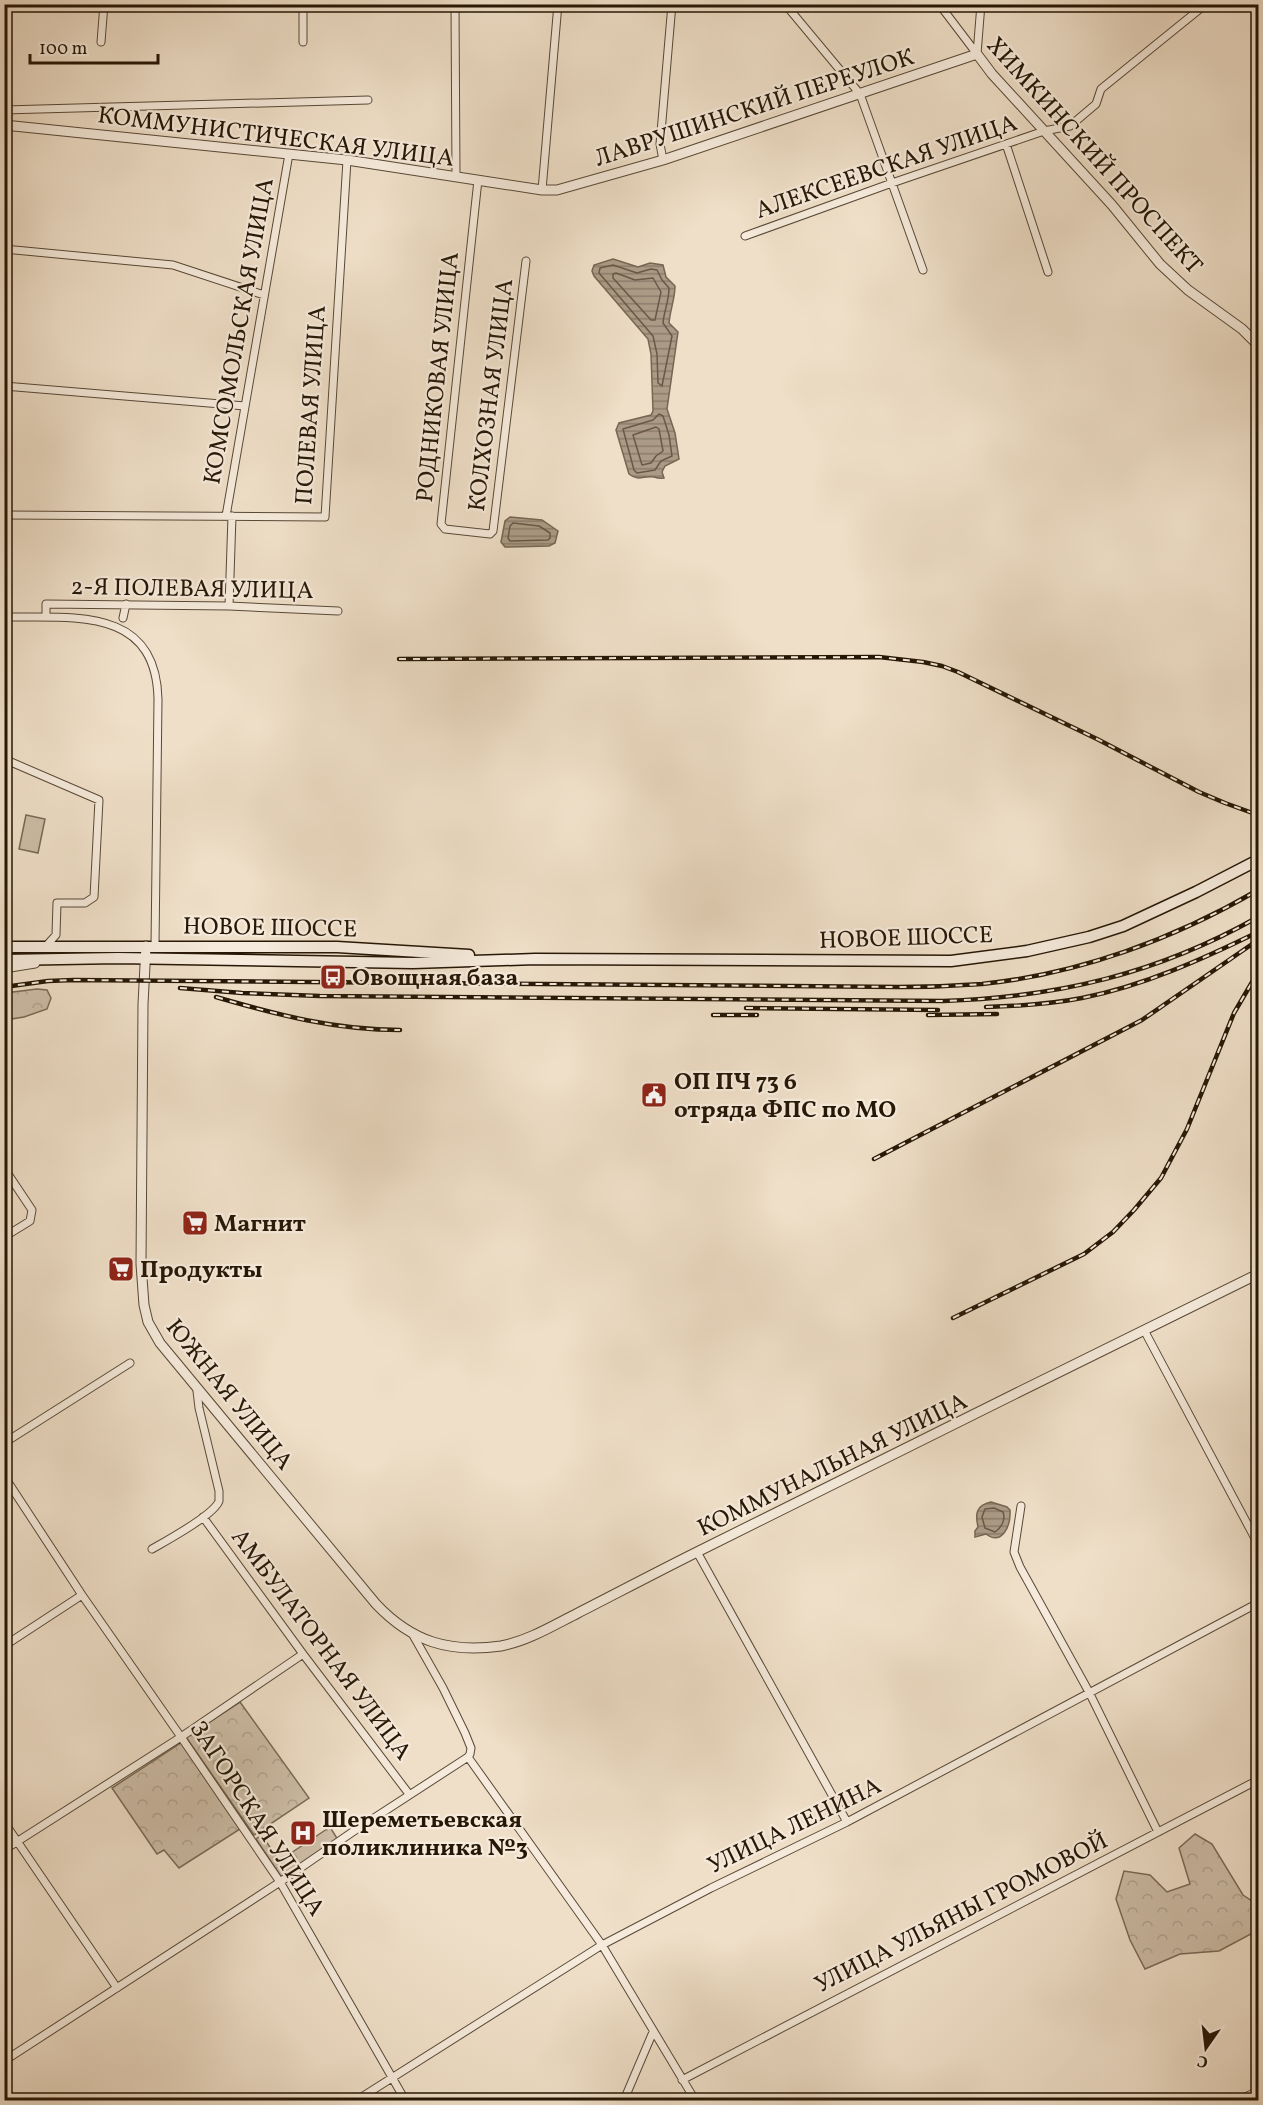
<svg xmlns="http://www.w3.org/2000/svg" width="1263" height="2105" viewBox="0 0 1263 2105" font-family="Vollkorn,serif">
  <defs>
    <pattern id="forest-crowns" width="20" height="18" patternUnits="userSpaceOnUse" patternTransform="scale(1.5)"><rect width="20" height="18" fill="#cdbda7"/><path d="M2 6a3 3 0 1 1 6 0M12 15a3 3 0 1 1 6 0" fill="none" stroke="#b0a28e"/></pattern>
    <pattern id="water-rules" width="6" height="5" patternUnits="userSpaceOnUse" patternTransform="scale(1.5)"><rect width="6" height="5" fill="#ab9b86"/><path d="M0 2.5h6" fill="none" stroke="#8b7d6c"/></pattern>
  </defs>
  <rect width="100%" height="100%" fill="#efdfc8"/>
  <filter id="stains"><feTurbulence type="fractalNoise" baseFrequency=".00333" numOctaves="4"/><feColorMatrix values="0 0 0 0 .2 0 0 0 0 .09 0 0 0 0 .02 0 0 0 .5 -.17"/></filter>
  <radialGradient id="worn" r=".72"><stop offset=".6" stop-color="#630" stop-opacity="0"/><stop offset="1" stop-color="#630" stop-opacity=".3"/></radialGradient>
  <path fill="url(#forest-crowns)" stroke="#7a6a56" stroke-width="1.5" d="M37,989L47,990L51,998L47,1009L24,1017L5,1020V993Z
    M240,1702L309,1798L254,1835L186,1737Z
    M182,1742L240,1829L179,1868L164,1850L157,1854L112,1788Z
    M330,1827L338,1840L282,1878L256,1839L262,1835L279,1861Z
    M1195,1834L1212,1844L1243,1895L1258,1905V1925L1251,1934L1219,1951L1180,1954L1145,1969L1130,1940L1116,1899L1124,1871L1150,1875L1167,1892L1190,1884L1179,1848Z"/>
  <path fill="#cdbda7" stroke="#7a6a56" stroke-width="1.5" d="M26,815L45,819L38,853L19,849Z"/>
  <path fill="url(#water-rules)" stroke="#766652" stroke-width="1.5" d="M613,259L638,267L650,263L663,265L666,277L675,286C675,299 670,310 669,323L678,332L667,409L675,433L679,459L665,466L662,472L664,478C660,479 657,478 654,477C644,475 639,482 629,474L616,430L619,423L651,415L653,411L651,354L648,339L594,276L592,271L594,265Z
    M510,517L542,520L558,531L555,543L549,546L505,547L501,542L505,521Z
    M991,1502L1007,1507L1010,1510C1011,1526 1002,1546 986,1534L975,1537V1531L978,1527C975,1514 976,1505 991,1502Z"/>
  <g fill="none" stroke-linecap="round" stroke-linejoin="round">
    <path stroke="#685946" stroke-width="1.5" d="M613,265L637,273L651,269L657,270L662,280L669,288C669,301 664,311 663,323L672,336L662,386L658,383L657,354L653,336L599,273L600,268Z
      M616,273L635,280L653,278L661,292L655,320H651L613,278V274Z
      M659,414L663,416L669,435L672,456L661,461L655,470L637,473L634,470L623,429L653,420Z
      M656,427L659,429L663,451L656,456L651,463L642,465L633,435Z
      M513,523L539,526L550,533V538L548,540L510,541L508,538L510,526Z
      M994,1508L1003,1512C1006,1520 1001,1528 995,1532L985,1528L982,1517L985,1509Z"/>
    <defs>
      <path id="minor" d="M303,4V42
        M455,4L456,176
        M785,4L860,94L923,270
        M939,4L977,54
        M101,42L104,4
        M977,54L981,4
        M4,110L368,100
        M1006,144L1048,272
        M663,160L660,144L672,4
        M478,180L441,524L445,529L490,534L493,531L526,261
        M542,190L558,4
        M745,236L892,183L1044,131L1070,126L1096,104L1101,89L1206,4
        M4,249L173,265L264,295
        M4,386L245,406
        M4,515L325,517L347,160
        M226,516L289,154
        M229,606L232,516
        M4,617C73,618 156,606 158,699L155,946
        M46,617V604L229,606L338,611
        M123,618L126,604
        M4,759L99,800L94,897L85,903H57L56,935L46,946
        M4,1168L32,1210L30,1221L4,1237
        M1144,1330L1258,1544
        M4,1443L130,1363
        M4,1476L82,1595L181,1737L280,1882L405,2100
        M1021,1506L1014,1552L1020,1567L1089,1692L1158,1832
        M203,1517L303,1654L409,1794
        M152,1549C166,1541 214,1515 219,1501C219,1500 219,1492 219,1491L199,1408L197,1391
        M697,1552L847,1822
        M413,1635L443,1688L465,1733L471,1748L470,1754L468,1757L602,1945L695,2100
        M4,1646L82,1595
        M4,1822L117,1988
        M4,1850L181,1737L303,1654
        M4,2061L280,1882L351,1833L468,1757
        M682,2080L1258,1780
        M357,2100L602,1945L711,1888L847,1822L1258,1603
        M624,2100L653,2032
        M1239,2100L1258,2091"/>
      <path id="tertiary" d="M4,125L347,160L542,190H557L663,160L977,54L992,74L1112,205L1160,264L1188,290L1242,329L1258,345
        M146,946L143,1004L141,1264L144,1305L148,1322L160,1343L376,1604C412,1642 449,1653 501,1646C528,1641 554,1625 578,1613C617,1593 657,1572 697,1552C883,1459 1071,1366 1258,1274
        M4,968L35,963"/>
      <path id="secondary" d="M4,947H337L469,955
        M4,960L118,958L413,963L535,959L951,961L1027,951L1089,937L1123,926L1196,892L1258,860"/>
    </defs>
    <use href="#minor" stroke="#584936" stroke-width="9"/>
    <use href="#tertiary" stroke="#584936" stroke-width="11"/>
    <use href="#secondary" stroke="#261705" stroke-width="13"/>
    <use href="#minor" stroke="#f5eadb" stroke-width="7"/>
    <use href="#tertiary" stroke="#f5eadb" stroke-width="9"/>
    <use href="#secondary" stroke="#f5eadb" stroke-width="10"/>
    <defs>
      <path id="rail" d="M399,659L879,657L923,662L942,666L958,672L1097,739L1199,792L1225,803L1258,815
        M4,987L48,981L74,980L899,987C926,987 954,986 982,984C1079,974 1174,939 1258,890
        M180,988L242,993L320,996L943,1001C1058,997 1157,974 1258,917
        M216,997C278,1015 335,1030 400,1030
        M986,1007C1018,1006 1051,1004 1082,998C1143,986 1203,959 1258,932
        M746,1008L938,1010
        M713,1015H757
        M928,1015L997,1014
        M874,1159L1142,1020L1258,940
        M953,1318L1084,1254L1113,1232L1134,1210L1161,1178L1187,1129L1234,1013L1258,972"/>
    </defs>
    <use href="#rail" stroke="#261705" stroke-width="4.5"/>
    <use href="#rail" stroke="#f5eadb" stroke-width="2" stroke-dasharray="7" stroke-linecap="butt"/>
  </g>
  <defs>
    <symbol id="bus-square" viewBox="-11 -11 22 22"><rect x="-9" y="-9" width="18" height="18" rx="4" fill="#8f2418" stroke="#f5eadb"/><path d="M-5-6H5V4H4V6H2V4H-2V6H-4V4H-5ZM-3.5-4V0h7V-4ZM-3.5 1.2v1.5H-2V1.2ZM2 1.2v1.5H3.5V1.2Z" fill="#fff"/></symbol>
    <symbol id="civic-square" viewBox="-11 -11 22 22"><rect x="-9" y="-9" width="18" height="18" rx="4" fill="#8f2418" stroke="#f5eadb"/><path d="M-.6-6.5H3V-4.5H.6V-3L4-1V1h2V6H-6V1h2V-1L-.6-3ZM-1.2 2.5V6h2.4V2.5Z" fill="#fff"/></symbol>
    <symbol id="supermarket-square" viewBox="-11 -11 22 22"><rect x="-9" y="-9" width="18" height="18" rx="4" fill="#8f2418" stroke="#f5eadb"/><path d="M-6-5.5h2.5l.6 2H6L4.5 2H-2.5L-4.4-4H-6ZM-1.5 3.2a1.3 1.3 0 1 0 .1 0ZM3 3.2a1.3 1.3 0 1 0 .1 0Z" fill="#fff"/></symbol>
    <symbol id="hospital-square" viewBox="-11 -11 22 22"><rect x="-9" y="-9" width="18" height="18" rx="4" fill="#8f2418" stroke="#f5eadb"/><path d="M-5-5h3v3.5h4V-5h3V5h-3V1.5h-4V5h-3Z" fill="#fff"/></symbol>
  </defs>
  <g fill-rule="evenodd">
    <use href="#bus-square" x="318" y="962" width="30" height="30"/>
    <use href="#civic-square" x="639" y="1080" width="30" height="30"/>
    <use href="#supermarket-square" x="180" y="1208" width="30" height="30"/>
    <use href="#supermarket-square" x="106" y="1254" width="30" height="30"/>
    <use href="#hospital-square" x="288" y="1818" width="30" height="30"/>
  </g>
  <g text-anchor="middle" stroke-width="4.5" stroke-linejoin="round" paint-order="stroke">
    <g font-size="24" fill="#261705" stroke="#f5eadb">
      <text transform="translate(754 107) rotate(-18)" y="8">ЛАВРУШИНСКИЙ ПЕРЕУЛОК</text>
      <text transform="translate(276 136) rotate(7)" y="8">КОММУНИСТИЧЕСКАЯ УЛИЦА</text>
      <text transform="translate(1095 155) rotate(48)" y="8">ХИМКИНСКИЙ ПРОСПЕКТ</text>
      <text transform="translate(886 166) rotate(-19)" y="8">АЛЕКСЕЕВСКАЯ УЛИЦА</text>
      <text transform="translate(238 331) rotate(-80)" y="8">КОМСОМОЛЬСКАЯ УЛИЦА</text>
      <text transform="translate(437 377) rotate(-84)" y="8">РОДНИКОВАЯ УЛИЦА</text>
      <text transform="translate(490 395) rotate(-83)" y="8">КОЛХОЗНАЯ УЛИЦА</text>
      <text transform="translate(310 405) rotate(-86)" y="8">ПОЛЕВАЯ УЛИЦА</text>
      <text transform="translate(192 588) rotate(1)" y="8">2-Я ПОЛЕВАЯ УЛИЦА</text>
      <text transform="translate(270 927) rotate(1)" y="8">НОВОЕ ШОССЕ</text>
      <text transform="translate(906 937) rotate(-2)" y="8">НОВОЕ ШОССЕ</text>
      <text transform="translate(230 1394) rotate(51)" y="8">ЮЖНАЯ УЛИЦА</text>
      <text transform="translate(832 1464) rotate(-26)" y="8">КОММУНАЛЬНАЯ УЛИЦА</text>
      <text transform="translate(322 1644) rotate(53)" y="8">АМБУЛАТОРНАЯ УЛИЦА</text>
      <text transform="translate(258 1818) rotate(57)" y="8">ЗАГОРСКАЯ УЛИЦА</text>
      <text transform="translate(794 1825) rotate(-26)" y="8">УЛИЦА ЛЕНИНА</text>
      <text transform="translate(961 1912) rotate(-27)" y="8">УЛИЦА УЛЬЯНЫ ГРОМОВОЙ</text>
    </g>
    <g font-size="24" font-weight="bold" fill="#261705" stroke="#f5eadb" text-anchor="start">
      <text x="352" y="985">Овощная база</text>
      <text x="674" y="1089">ОП ПЧ 73 6<tspan x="674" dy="28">отряда ФПС по МО</tspan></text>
      <text x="214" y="1231">Магнит</text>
      <text x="140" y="1277">Продукты</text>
      <text x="322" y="1827">Шереметьевская<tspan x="322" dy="28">поликлиника №3</tspan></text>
    </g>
  </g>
  <rect width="1263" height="2105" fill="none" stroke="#efdfc8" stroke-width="24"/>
  <rect x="6" y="6" width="1251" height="2093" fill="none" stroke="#261705" stroke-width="3"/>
  <rect x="12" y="12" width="1239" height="2081" fill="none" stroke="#261705" stroke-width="1.5"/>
  <g transform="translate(1206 2048) rotate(194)" stroke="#f5eadb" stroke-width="4.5" paint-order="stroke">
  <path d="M0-4.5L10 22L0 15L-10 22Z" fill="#261705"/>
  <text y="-9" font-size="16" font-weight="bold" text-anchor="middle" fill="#261705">С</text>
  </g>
  <path d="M30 54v9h128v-9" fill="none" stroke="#261705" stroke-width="3"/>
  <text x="39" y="54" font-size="18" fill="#261705" stroke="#f5eadb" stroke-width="4.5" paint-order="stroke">100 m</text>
  <rect width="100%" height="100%" filter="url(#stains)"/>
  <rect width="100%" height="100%" fill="url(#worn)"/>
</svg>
